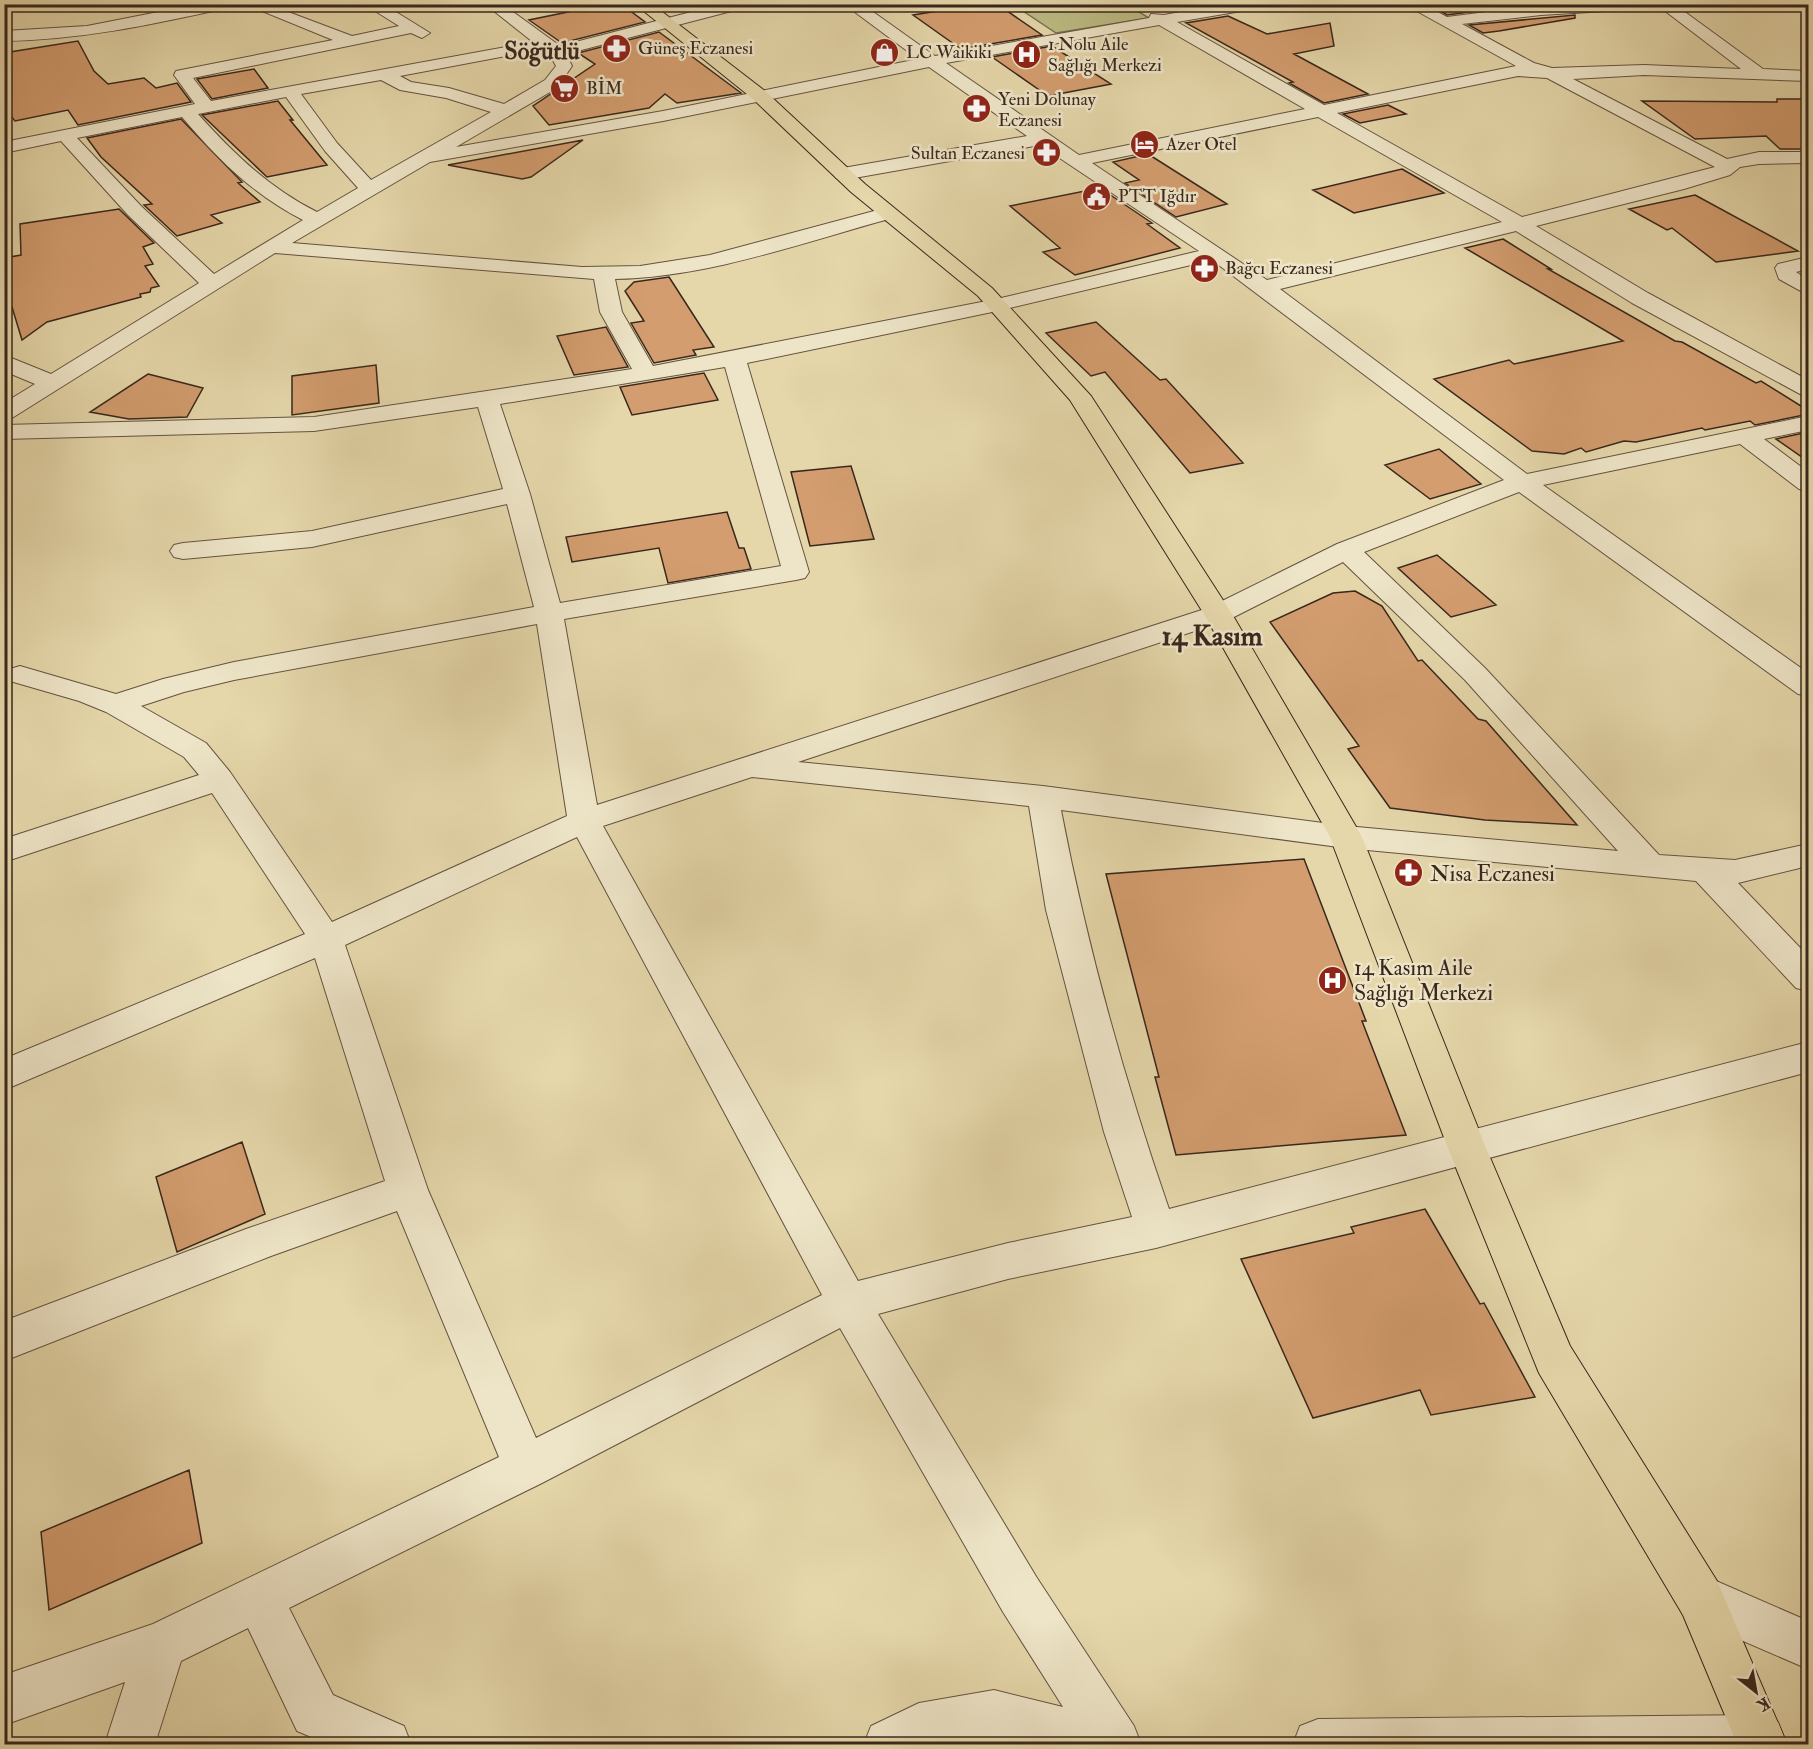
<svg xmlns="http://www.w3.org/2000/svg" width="1813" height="1749" viewBox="0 0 1813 1749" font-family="'IM FELL Double Pica',serif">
  <rect width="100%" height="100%" fill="#e5d7aa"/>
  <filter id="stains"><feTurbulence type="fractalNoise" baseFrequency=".00333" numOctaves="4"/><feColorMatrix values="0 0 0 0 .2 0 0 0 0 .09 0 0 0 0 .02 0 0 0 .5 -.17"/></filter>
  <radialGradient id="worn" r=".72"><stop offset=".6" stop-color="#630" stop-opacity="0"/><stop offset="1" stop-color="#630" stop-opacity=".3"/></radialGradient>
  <path fill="#bcbc84" stroke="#7a7250" stroke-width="1.5" d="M1014,5H1128L1149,18L1056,33Z"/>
  <path fill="#d39d6f" stroke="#39271d" stroke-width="1.5" d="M607,4H621L645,22L562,43L529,20Z
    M982,4H997L1042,35L961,49L913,15Z
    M1429,4H1527L1447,15Z
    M1575,15V18L1499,31L1483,33L1469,25Z
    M1228,16L1267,34L1330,23L1334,46L1294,54L1368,94L1324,103L1289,83L1293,82L1186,23Z
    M659,32L741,93L677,103L665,94L649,108L549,125L533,106L595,64L578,53Z
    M78,41L94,71L108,84L144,78L156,88L177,83L191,102L78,125L68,110L15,121L4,108V53Z
    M1052,46L1111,84L1048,96L992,57Z
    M254,69L268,88L212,99L197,79Z
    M1777,99H1809V149H1780L1766,136L1695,139L1642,101L1777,102Z
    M278,101L293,120H290L327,165L267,177L202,115Z
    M1388,105L1406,114L1360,123L1343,114Z
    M181,119L242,182L238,183L260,202L211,215L222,223L177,236L144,205L152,204L101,157L87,138Z
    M583,140L531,177L522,179L448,165Z
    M1148,154L1227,204L1176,217L1125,183L1139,180L1113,162Z
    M1402,169L1444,193L1354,213L1313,190Z
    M1100,188L1152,223L1147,224L1180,248L1075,275L1043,252L1060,248L1010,206Z
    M1695,195L1798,251L1716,262L1672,228L1667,230L1629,209Z
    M119,209L154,243L143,247L153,264L145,266L159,286L151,288L150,292L140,294L141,297L47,322L22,340L12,307H4V258L21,255L20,224Z
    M1503,239L1551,269H1548L1675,341L1682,342L1756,383L1761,381L1809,411V414L1755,425L1750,421L1705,430L1702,428L1636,442L1624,441L1586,452L1581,448L1564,454L1532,451L1434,379L1509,360L1514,364L1623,341L1465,248Z
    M669,277L714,347L693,350L696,355L654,363L631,323L644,321L625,291L634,282Z
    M1096,322L1160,380L1166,379L1243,463L1190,473L1105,372L1091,376L1046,333Z
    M606,327L628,367L574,375L557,336Z
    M376,365L379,403L292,415V376Z
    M704,373L718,400L632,415L620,387Z
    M148,374L203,388L187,417L129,419L90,412Z
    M1809,432V462L1776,439L1808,432Z
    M1439,449L1481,484L1430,499L1385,465Z
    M851,466L874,539L810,546L791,472Z
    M727,512L739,548H744L751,569L668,583L659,548L572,562L566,537Z
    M1437,555L1496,605L1451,617L1398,568Z
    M1355,591L1382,606L1418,661L1422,660L1478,719L1486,721L1577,825L1485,820L1390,808L1348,749L1359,746L1270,622L1333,593Z
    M1304,859L1366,1021H1362L1406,1135L1176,1155L1155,1077H1159L1106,874Z
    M242,1142L265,1214L177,1252L156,1177Z
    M1425,1209L1480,1304L1484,1303L1535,1397L1431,1415L1420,1390L1313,1418L1241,1259L1354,1233L1351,1227Z
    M189,1470L202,1543L49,1610L41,1532Z"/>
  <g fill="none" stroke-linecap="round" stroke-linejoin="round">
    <defs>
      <path id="minor" d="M199,4H229L222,9C150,25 79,40 4,41V31L87,26Z
        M245,4H267L352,36L399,26L364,4H383L430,33L422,38L411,33L193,78L211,101L533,42L485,4H502L560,46L722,4H749L747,7L566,54L572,66L557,88L456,147L663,111L918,59L844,4H862L935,56L1149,18L1151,14L1164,15L1224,4H1260L1253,9L1177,22L1324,105L1516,66L1404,4H1423L1447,17L1541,5L1645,4L1638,9L1541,15L1462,24L1534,63L1552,68L1644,65L1741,69L1656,4H1674L1763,69L1808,71V81L1644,75L1573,79L1727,159L1759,152H1808V163L1759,164L1740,167L1730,175L1684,189L1536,226L1648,293L1808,380V396L1800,394L1632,303L1516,231L1280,289L1527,474L1808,416V430L1764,439L1808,472V491L1799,489L1740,444L1543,485L1808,673V696L1798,694L1519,492L1364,552L1485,668L1659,855L1735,860L1808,844V866L1738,883L1808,956V991L1796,988L1696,881L1346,848L1061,810C1087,946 1124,1079 1169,1209L1808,1042V1072L1156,1248L1008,1279L878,1314L1037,1578L1134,1726L1141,1744H1012L994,1740L969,1744H864L871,1726L919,1703L994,1690L1063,1707L1003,1612L840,1328L542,1483L289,1608L333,1695L404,1726L411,1744H328L297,1731L248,1628L181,1661L155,1744H105L125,1682L4,1725V1675L153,1624L499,1457L397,1211L271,1256L4,1361V1321L246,1229L385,1181L315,958L4,1090V1059L305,934L212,793L4,862V839L199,775L184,757L106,712L79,701L10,681L6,675L10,669L20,666L116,694L163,679L234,662L534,607L507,504L312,547L183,559L174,557L170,551L174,545L183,543L312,531L503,489L478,407L314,431L4,439V425L314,417L632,369L600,312L594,279L275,253L12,418L4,420V403L35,384L4,371V355L51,374L199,283L128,215L61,141L4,153V142L195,104L174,75L176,71L333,40ZM1159,25L1305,109L1079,155L946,63ZM543,49L550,55L556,66L545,80L504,104L449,88L411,82L400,76ZM929,67L1027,136L843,168L836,170L834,174L836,178L843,180L1040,145L1199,251L997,299L653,366L622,312L615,279C710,277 804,242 896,217L899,213L889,207L710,255L640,266L582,267L292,243L430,162L663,121ZM1518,76L1547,78L1715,167L1522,217L1337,113ZM381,80L400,90L446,98L491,112L371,180L337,143L301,94ZM286,97L325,151L358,188L317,212C269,188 233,153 198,114ZM182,117C217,158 253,195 303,220L214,274L142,207L77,138ZM1318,117L1502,222L1267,280L1092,163ZM1212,260L1504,480L1337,544L1208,608L597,805L564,619L796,580L805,578L809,572L747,363L997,311ZM725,367L781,566L560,603L530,494L500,404ZM1343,562L1465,680L1618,851L1346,826L1043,786L798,762L1228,620ZM537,624L567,816L332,922L230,772L206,743L141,706L184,692L234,680ZM752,777L1029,806L1046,910L1104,1132L1132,1217L1008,1243L858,1281L603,826ZM577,837L822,1295L536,1438L428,1190L345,945Z
        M1767,4H1808V10L1774,9Z
        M1808,257V269L1796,272L1808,280V295L1779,279L1775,268L1778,264Z
        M1700,1574L1808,1621V1669L1683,1615L1676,1598L1683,1581Z
        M1760,1715L1778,1722L1785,1740L1783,1744H1293L1300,1726L1318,1719Z"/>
      <path id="major" d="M635,4H652L765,91L865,184L992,288L1091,396L1232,614L1362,837L1486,1148L1570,1346L1717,1581L1787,1744H1737L1683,1615L1539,1373L1448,1148L1330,837L1204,614L1070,400L978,296L851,192L753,99Z"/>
    </defs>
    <use href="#minor" stroke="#645340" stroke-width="2"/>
    <use href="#major" stroke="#39271d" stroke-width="2"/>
    <use href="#minor" fill="#eee5c8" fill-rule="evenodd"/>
    <use href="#major" fill="#e5d7aa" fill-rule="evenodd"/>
  </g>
  <defs>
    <symbol id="pharmacy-disc" viewBox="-11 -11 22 22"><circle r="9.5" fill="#8f2418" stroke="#eee5c8"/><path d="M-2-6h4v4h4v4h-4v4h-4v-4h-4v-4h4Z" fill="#fff"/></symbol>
    <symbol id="shop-disc" viewBox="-11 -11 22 22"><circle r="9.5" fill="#8f2418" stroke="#eee5c8"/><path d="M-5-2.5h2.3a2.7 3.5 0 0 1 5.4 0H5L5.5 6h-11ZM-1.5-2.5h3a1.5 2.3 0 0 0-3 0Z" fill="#fff"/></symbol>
    <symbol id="hospital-disc" viewBox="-11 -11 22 22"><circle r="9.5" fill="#8f2418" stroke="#eee5c8"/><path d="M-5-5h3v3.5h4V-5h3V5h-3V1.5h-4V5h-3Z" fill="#fff"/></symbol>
    <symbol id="supermarket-disc" viewBox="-11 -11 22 22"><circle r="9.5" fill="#8f2418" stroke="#eee5c8"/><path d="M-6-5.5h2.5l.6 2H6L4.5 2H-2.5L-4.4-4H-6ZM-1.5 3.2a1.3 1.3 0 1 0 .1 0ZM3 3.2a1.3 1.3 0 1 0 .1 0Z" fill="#fff"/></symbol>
    <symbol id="hotel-disc" viewBox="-11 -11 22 22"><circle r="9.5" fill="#8f2418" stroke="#eee5c8"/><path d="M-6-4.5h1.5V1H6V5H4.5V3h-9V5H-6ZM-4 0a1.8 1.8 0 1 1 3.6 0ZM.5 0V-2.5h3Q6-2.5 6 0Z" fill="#fff"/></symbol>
    <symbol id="civic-disc" viewBox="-11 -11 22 22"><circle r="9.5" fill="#8f2418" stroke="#eee5c8"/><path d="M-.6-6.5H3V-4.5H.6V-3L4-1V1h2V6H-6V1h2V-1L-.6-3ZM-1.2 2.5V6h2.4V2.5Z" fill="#fff"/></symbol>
  </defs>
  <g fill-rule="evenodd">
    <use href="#pharmacy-disc" x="600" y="32" width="33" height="33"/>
    <use href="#shop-disc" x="868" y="36" width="33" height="33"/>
    <use href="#hospital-disc" x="1010" y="38" width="33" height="33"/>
    <use href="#supermarket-disc" x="548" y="72" width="33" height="33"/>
    <use href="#pharmacy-disc" x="960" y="92" width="33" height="33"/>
    <use href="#hotel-disc" x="1128" y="128" width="33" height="33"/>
    <use href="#pharmacy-disc" x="1030" y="136" width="33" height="33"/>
    <use href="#civic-disc" x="1080" y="180" width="33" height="33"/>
    <use href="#pharmacy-disc" x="1188" y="252" width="33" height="33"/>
    <use href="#pharmacy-disc" x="1392" y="856" width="33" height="33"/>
    <use href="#hospital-disc" x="1316" y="964" width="33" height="33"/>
  </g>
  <g text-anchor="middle" stroke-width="5" stroke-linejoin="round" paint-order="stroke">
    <g font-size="18" fill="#39271d" stroke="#eee5c8" text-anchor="start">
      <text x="1048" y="50">1 Nolu Aile<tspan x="1048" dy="21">Sağlığı Merkezi</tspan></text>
      <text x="638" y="54">Güneş Eczanesi</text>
      <text x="906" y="58">LC Waikiki</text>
      <text x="586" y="94">BİM</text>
      <text x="998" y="105">Yeni Dolunay<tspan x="998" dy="21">Eczanesi</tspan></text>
      <text x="1166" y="150">Azer Otel</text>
      <text x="1025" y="159" text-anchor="end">Sultan Eczanesi</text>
      <text x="1118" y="202">PTT Iğdır</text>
      <text x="1225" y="274">Bağcı Eczanesi</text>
    </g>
    <g font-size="22" fill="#39271d" stroke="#eee5c8" text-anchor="start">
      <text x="1430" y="881">Nisa Eczanesi</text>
      <text x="1354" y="975">14 Kasım Aile<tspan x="1354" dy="25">Sağlığı Merkezi</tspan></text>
    </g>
    <g font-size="24" font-weight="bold" fill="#39271d" stroke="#eee5c8">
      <text x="542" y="59">Söğütlü</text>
    </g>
    <g font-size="28" font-weight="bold" fill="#39271d" stroke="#eee5c8">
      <text x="1212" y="645">14 Kasım</text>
    </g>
  </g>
  <rect width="1813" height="1749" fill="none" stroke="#e5d7aa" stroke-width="24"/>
  <rect x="6" y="6" width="1801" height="1737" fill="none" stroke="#39271d" stroke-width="3"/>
  <rect x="12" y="12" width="1789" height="1725" fill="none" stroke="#39271d" stroke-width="1.5"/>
  <g transform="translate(1756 1692) rotate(149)" stroke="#eee5c8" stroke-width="4.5" paint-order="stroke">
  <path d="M0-4.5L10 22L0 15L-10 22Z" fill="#39271d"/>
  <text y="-9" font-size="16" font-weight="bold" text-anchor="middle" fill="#39271d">K</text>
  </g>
  <rect width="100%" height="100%" filter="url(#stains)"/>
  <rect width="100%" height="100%" fill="url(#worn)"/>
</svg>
